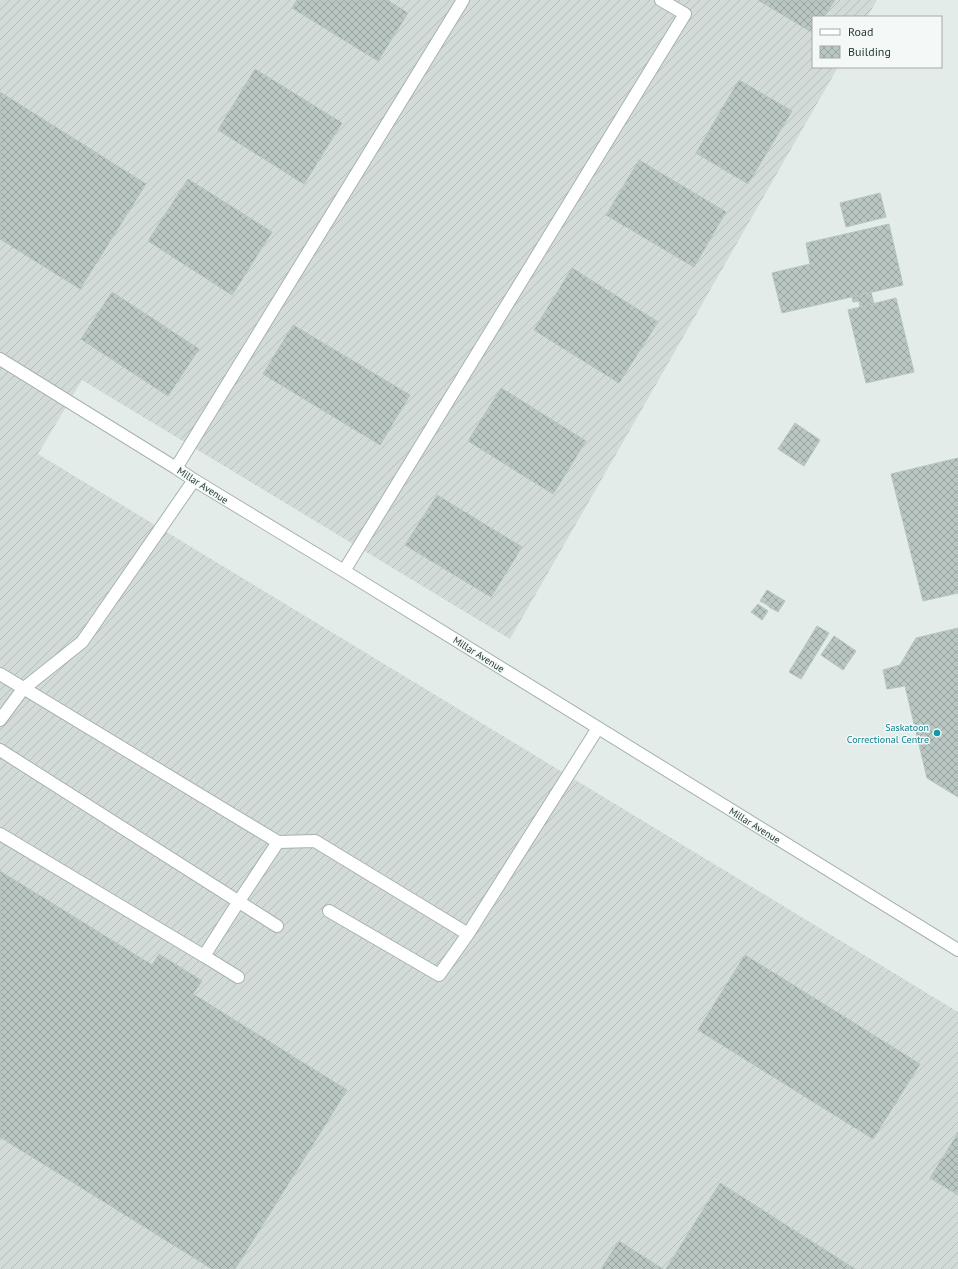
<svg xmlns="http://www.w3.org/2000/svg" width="958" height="1269" viewBox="0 0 958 1269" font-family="'PT Sans',sans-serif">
  <defs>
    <pattern id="industrial-furrows" width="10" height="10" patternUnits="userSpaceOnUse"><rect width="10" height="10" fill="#d2dbd8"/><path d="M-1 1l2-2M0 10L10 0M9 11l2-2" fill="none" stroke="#b4bdba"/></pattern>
    <pattern id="building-cross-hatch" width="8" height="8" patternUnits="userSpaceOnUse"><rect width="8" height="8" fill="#b9c6c2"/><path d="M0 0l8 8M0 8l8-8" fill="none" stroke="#96a29f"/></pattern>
  </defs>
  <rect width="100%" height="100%" fill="#e3ece9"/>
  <path fill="url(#industrial-furrows)" d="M0,0H877L867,17H813V67H838L510,639L82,380L38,454L958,1012V1269H0Z"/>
  <path fill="url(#building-cross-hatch)" stroke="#b6c5c0" d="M297,0H387L408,13L378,61L292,8Z
    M758,0H835L824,17H813V33Z
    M255,69L342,123L304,184L218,130Z
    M739,80L792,111L748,184L696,153Z
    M0,92L146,184L80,289L0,239Z
    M639,160L726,212L694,267L606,215Z
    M188,179L272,232L232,295L148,241Z
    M880,193L886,217L846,227L840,203Z
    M889,224L903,285L782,313L772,273L810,264L806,243Z
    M572,268L658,322L619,383L534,330Z
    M112,292L199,349L168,396L81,339Z
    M871,292L874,304L860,307L859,301L853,302L852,297Z
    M896,298L914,372L866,383L848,310Z
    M293,325L410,395L380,445L263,374Z
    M501,388L586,441L553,494L468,441Z
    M795,423L820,440L804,466L778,449Z
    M958,458V593L923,601L891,474Z
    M437,495L522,547L491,597L405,545Z
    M767,590L775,595L769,606L760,601Z
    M775,595L785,601L778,612L769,607Z
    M758,604L768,611L762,620L751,612Z
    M817,626L829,633L801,679L789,672Z
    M958,628V797L927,778L905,686L887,689L883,670L900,665L916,638Z
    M834,636L856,651L843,670L821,655Z
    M0,871L152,965L159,954L202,981L193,994L347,1090L235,1269H212L0,1137Z
    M745,955L920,1064L873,1139L698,1030Z
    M958,1133V1195L930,1178Z
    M720,1183L855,1269H666Z
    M619,1241L663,1269H601Z"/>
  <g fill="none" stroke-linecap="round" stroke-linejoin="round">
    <defs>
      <path id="minor" d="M0,359L176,468L194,480L344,571L958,950
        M176,468L463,0
        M344,571L685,14L661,0
        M0,674L278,842
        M0,720L23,689L82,642L194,480
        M0,750L277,926
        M0,834L204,956L239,901L278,842L315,841L468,934L598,728
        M329,911L439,975L468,934
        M204,956L238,977"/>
    </defs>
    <use href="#minor" stroke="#a6b3b0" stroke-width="14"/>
    <use href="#minor" stroke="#fff" stroke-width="12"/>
  </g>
  <circle fill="#0f9aa8" stroke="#f4f8f7" stroke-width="1.5" cx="937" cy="733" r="4"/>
  <g text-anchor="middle" stroke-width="3" stroke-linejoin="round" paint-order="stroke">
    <g font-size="10" fill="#253b38" stroke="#f4f8f7">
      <text transform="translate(203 485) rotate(33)" y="4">Millar Avenue</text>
      <text transform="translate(479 654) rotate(32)" y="4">Millar Avenue</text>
      <text transform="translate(755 825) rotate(32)" y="4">Millar Avenue</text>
    </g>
    <g font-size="10" fill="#0d838f" stroke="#f4f8f7" text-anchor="end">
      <text x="929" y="731">Saskatoon<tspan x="929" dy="12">Correctional Centre</tspan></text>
    </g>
  </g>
  <rect x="812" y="16" width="130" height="52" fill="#f4f8f7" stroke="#a1acab"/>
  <rect x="820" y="29" width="20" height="6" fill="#ffffff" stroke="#a1acab"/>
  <text x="848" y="36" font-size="12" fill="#253b38">Road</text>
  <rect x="820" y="46" width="20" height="12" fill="url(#building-cross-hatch)" stroke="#a1acab"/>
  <text x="848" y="56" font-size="12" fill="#253b38">Building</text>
</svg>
